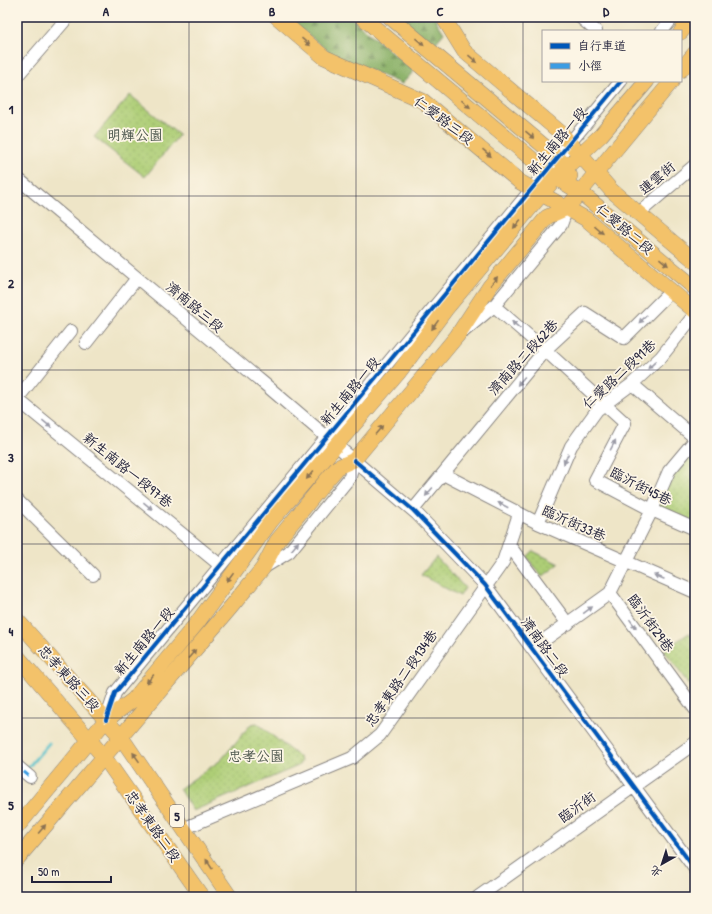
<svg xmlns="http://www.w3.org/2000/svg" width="712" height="914" viewBox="0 0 712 914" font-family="'Patrick Hand','LXGW WenKai TC',sans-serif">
  <defs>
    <pattern id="green-dots" width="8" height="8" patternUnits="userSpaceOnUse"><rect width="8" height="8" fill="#adce76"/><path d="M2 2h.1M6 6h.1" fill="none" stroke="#95b167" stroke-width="1.8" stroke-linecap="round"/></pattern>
    <pattern id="forest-firs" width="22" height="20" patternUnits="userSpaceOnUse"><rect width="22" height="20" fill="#8ab167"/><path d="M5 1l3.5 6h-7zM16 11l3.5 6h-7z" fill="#709056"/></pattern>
  </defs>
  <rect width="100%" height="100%" fill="#fcf5e5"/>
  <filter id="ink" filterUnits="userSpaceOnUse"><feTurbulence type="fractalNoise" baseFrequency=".025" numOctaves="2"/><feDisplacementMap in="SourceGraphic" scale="8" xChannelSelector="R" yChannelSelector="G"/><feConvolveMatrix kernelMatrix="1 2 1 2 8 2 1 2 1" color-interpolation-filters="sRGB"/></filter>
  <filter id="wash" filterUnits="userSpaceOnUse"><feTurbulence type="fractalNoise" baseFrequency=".012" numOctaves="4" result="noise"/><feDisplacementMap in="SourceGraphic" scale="16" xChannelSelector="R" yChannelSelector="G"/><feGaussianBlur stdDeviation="0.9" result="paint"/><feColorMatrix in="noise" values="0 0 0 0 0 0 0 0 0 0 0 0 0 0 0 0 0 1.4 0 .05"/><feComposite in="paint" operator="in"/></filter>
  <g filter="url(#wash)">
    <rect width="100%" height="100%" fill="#eee5c7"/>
    <path fill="url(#green-dots)" stroke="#687858" d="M130,95L179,135L145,177L94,137Z
      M695,444V526L655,508L671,474Z
      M533,551L559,564L542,577L527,557Z
      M436,557L465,588L460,596L421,575Z
      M689,633L695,642V687L692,689L664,650Z
      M257,723L300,758L301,762L298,766L193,811L179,789L221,760L251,724Z"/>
    <path fill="url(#forest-firs)" stroke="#566a51" d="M287,17H350L414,71L402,84L330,53Z
      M399,17H434L444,33L433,46Z"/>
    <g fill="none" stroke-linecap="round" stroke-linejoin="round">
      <path stroke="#51bfc9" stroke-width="3" d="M25,771L49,743
        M17,781L22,775"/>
    </g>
  </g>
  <g filter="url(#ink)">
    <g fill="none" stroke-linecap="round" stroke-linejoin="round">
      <defs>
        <path id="minor" d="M580,17L596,31
          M662,31L673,17
          M17,76L68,17
          M17,178L267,386L417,514L485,585L695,869
          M639,213L695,165
          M494,306L545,350L625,423L595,480L652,510L695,529
          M464,331L494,306L561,225L567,208
          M86,343L137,278
          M632,384L695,438
          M17,399L220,565
          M17,399L71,331
          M443,474L538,523L695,592
          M17,500L93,575
          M413,510L545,350L585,313L624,338L671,291
          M538,523L571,446L597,410L632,384L661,357L695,314
          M509,545L568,624
          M263,568L289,552L350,477L354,460
          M610,593L695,709
          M533,648L610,593L652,510L669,471L695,440
          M106,720L115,693L621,81
          M17,766L30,777
          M185,828L352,758L380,735L503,562L519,514
          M478,897L695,743"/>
        <path id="major" d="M277,17L324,57L423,101L520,182L586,219L695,311
          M362,17L551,175L580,192L695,288
          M390,17L557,157L562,162L570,176
          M443,17L464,51L561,133L611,190L695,261
          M681,32L693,17
          M681,70L695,53
          M17,620L121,737L230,897
          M17,656L104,757L202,897
          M17,827L106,720L133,700L197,623L271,521L399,372L446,309L556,177L601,135L647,81
          M17,859L231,607L263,568L277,541L325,482L338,467L354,460L457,336L490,286L547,217L567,208L672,81"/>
      </defs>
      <use href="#minor" stroke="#888481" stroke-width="14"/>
      <use href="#major" stroke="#888481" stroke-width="16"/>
      <use href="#minor" stroke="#fff" stroke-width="12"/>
      <use href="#major" stroke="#f3c26a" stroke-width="15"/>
      <path stroke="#3c9ce2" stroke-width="3" stroke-dasharray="6 3" stroke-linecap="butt" d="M17,766L30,777"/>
      <defs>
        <path id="cycleway" d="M354,460L413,510L485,585L695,869
          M106,720L115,693L621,81"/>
      </defs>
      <use href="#cycleway" stroke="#fcf5e5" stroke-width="6"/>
      <use href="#cycleway" stroke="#0057b8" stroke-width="4"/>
    </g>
    <defs><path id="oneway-solid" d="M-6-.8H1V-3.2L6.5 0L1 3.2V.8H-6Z"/></defs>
    <g fill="#8a7252">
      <use href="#oneway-solid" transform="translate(306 42) rotate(41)"/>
      <use href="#oneway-solid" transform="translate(420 42) rotate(40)"/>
      <use href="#oneway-solid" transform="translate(473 59) rotate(40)"/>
      <use href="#oneway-solid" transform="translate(466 104) rotate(40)"/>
      <use href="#oneway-solid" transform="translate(530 135) rotate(40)"/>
      <use href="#oneway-solid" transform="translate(487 153) rotate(41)"/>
      <use href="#oneway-solid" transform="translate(517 224) rotate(130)"/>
      <use href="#oneway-solid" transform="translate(599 230) rotate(40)"/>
      <use href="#oneway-solid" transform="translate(664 262) rotate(40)"/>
      <use href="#oneway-solid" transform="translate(494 281) rotate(-51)"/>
      <use href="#oneway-solid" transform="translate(435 325) rotate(126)"/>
      <use href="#oneway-solid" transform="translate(379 430) rotate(-50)"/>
      <use href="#oneway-solid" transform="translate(310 475) rotate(130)"/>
      <use href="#oneway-solid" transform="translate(230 577) rotate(126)"/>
      <use href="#oneway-solid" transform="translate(192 654) rotate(-50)"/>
      <use href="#oneway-solid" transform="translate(150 679) rotate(130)"/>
      <use href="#oneway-solid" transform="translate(136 757) rotate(-125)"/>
      <use href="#oneway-solid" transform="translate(42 829) rotate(-50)"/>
      <use href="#oneway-solid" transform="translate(209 864) rotate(-123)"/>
    </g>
    <g fill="#9c9ca7">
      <use href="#oneway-solid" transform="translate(643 319) rotate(135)"/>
      <use href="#oneway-solid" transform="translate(516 325) rotate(-139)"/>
      <use href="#oneway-solid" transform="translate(652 365) rotate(137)"/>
      <use href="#oneway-solid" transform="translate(521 381) rotate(130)"/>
      <use href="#oneway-solid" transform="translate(47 424) rotate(39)"/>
      <use href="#oneway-solid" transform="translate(613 445) rotate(-62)"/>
      <use href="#oneway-solid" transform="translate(566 459) rotate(114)"/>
      <use href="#oneway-solid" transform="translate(429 492) rotate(130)"/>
      <use href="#oneway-solid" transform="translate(503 505) rotate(-153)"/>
      <use href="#oneway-solid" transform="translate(148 506) rotate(39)"/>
      <use href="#oneway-solid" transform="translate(295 546) rotate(-51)"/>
      <use href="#oneway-solid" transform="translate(659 577) rotate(-157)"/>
      <use href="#oneway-solid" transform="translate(588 610) rotate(-36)"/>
      <use href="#oneway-solid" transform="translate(633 624) rotate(54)"/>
    </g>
  </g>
  <path fill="none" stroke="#22223b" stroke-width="1" stroke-opacity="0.55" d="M189,17V897M356,17V897M523,17V897M17,196H695M17,370H695M17,544H695M17,718H695"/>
  <g text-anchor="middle" stroke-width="3.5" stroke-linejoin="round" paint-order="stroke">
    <rect fill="#fcf5e5" stroke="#63616e" stroke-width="1" x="170" y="805" width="14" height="22" rx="3"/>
    <g font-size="13" font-weight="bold" fill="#22223b">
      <text x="177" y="821">5</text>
    </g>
    <g font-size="14" fill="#22223b" stroke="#fcf5e5">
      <text transform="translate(444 120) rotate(37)" y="5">仁愛路三段</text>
      <text transform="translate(557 141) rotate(-50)" y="5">新生南路一段</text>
      <text transform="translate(657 178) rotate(-40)" y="5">連雲街</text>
      <text transform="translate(625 229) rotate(40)" y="5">仁愛路二段</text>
      <text transform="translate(195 307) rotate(40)" y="5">濟南路三段</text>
      <text transform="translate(523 357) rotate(-48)" y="5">濟南路二段62巷</text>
      <text transform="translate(619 374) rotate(-43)" y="5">仁愛路二段91巷</text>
      <text transform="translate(350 391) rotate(-50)" y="5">新生南路一段</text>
      <text transform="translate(128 470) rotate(39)" y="5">新生南路一段97巷</text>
      <text transform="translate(641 486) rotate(27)" y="5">臨沂街45巷</text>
      <text transform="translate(574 523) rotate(24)" y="5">臨沂街33巷</text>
      <text transform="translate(651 623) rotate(54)" y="5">臨沂街29巷</text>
      <text transform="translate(144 641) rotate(-50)" y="5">新生南路一段</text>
      <text transform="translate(545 647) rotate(54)" y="5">濟南路二段</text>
      <text transform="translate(69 678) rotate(48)" y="5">忠孝東路三段</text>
      <text transform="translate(401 678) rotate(-55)" y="5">忠孝東路二段134巷</text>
      <text transform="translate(577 807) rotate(-36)" y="5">臨沂街</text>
      <text transform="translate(153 826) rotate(55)" y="5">忠孝東路二段</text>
    </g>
    <g font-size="14" fill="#4c564d" stroke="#fcf5e5">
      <text x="135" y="140">明輝公園</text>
      <text x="256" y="761">忠孝公園</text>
    </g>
  </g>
  <rect width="712" height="914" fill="none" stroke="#fcf5e5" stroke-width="44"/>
  <rect x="542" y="30" width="140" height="52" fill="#fcf5e5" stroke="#a5a1a1"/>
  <rect x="550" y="43" width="20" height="6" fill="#0057b8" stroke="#a5a1a1"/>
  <text x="578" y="50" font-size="12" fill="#22223b">自行車道</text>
  <rect x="550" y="63" width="20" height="6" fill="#3c9ce2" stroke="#a5a1a1"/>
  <text x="578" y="70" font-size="12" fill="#22223b">小徑</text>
  <g transform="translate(662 864) rotate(219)" stroke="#fcf5e5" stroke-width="3" paint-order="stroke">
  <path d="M0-3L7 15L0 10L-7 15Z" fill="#22223b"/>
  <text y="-6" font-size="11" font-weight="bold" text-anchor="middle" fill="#22223b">北</text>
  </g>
  <path d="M32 876v6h79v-6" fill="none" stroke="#22223b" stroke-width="2"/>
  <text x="38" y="876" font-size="12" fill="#22223b" stroke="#fcf5e5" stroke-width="3" paint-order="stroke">50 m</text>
  <rect x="22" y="22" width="668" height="870" fill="none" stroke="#22223b" stroke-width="1.5"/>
  <g font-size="13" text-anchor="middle" font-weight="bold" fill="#22223b">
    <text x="106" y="16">A</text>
    <text x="272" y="16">B</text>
    <text x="440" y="16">C</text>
    <text x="606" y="16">D</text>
    <text x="11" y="114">1</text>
    <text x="11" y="288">2</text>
    <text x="11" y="462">3</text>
    <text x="11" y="636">4</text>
    <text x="11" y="810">5</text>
  </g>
</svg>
